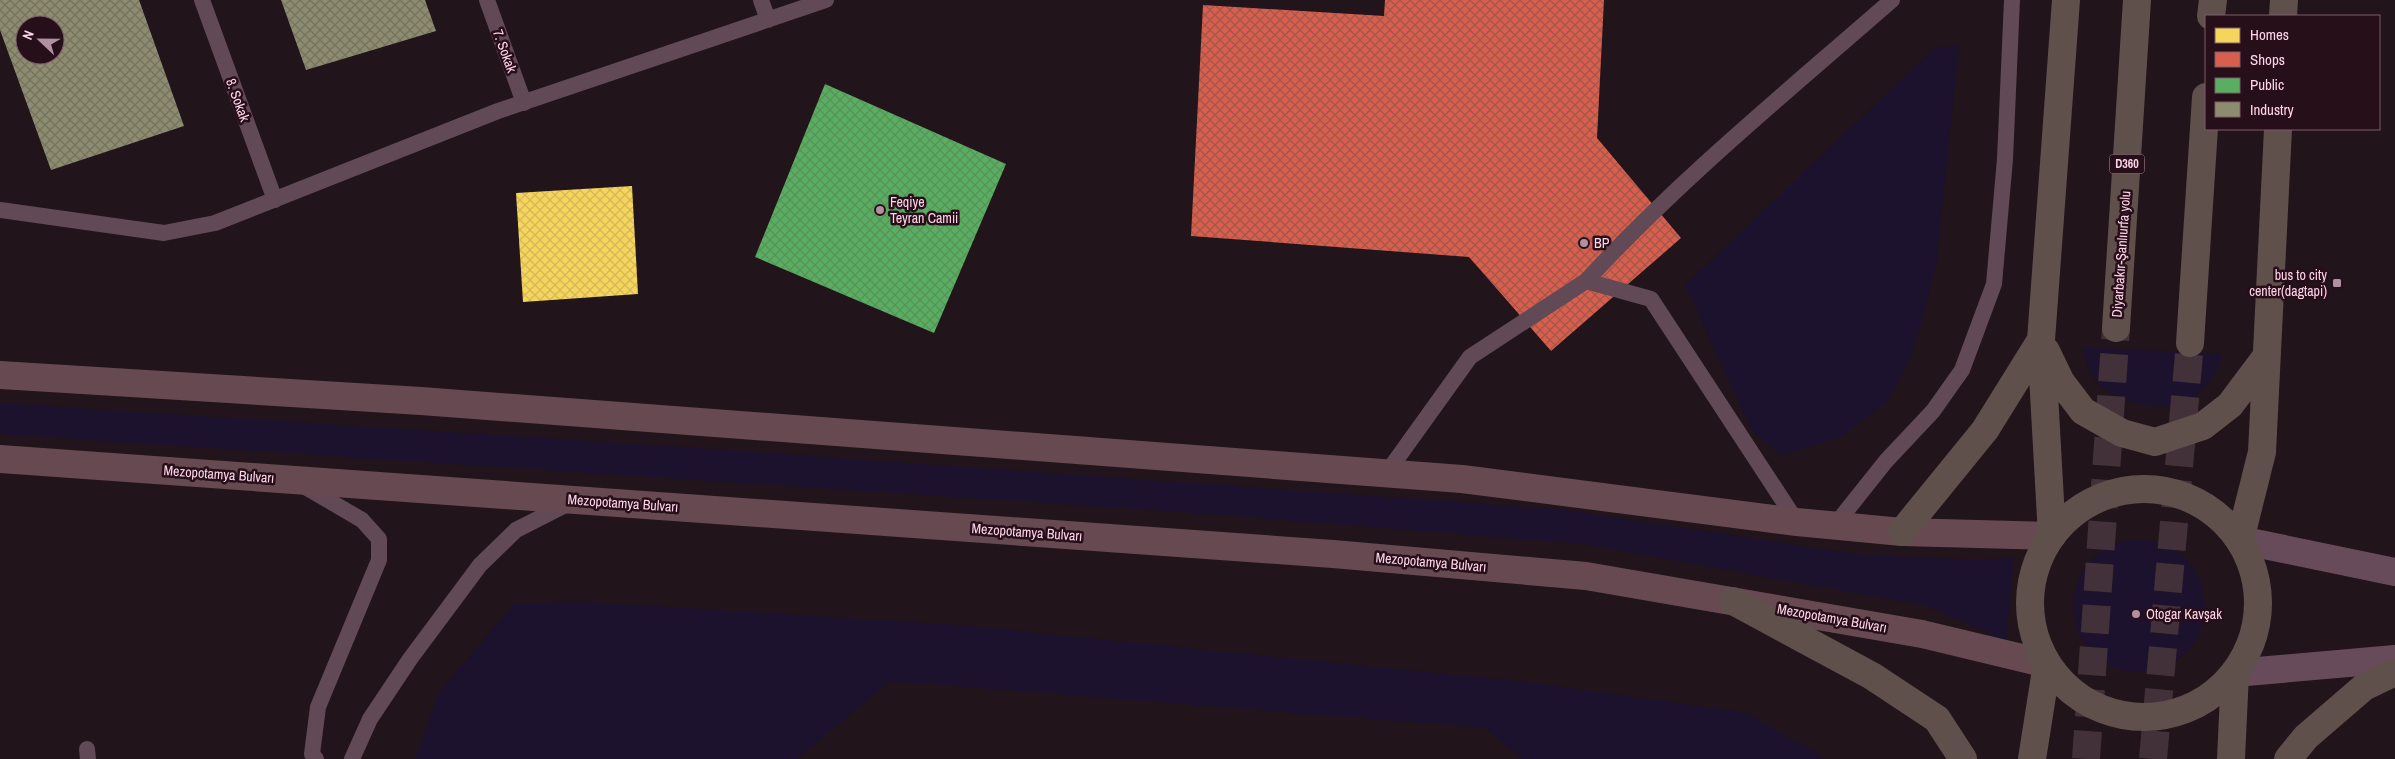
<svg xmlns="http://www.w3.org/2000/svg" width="2395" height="759" viewBox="0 0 2395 759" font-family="'Archivo Narrow',sans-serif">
  <defs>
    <pattern id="homes-cross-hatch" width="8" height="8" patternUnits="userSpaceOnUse" patternTransform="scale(1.25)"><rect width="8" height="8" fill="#f6d55c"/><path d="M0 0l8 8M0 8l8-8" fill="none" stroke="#d4b758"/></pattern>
    <pattern id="shops-cross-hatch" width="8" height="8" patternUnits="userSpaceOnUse" patternTransform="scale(1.25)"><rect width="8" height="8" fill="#d6604d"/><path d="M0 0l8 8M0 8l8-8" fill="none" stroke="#a6554b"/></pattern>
    <pattern id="public-cross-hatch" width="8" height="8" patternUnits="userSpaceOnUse" patternTransform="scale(1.25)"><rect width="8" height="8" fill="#5aae61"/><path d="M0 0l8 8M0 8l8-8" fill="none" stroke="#56925a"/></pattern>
    <pattern id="industry-cross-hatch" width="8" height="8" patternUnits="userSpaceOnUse" patternTransform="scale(1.25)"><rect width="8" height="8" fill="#8c8c6e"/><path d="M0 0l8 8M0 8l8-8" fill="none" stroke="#767160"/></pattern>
  </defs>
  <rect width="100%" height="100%" fill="#21141a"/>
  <path fill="#1d122d" d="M1959,46L1936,266L1912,356L1888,401L1842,436L1782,456L1751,429L1685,285L1936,47Z
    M2082,347L2222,354C2220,361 2218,370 2214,376C2207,387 2188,404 2175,406C2151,409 2121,403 2102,387C2090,378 2086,361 2082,347Z
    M0,403L685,447L1558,509L1864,555L1981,560L2014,557L2006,641L1927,606L1584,544L1181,512L0,434Z
    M2073 606a66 66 0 1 1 132 0a66 66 0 1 1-132 0Z
    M574,601L960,625L1527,682L1744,712L1813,751L1822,759H1522L1486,728L890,681L797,759H415L438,694L514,604Z"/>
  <path fill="url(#homes-cross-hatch)" d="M632,186L638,294L523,302L516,193Z"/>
  <path fill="url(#shops-cross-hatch)" d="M1385,0H1604L1597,138L1681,238L1551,351L1469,257L1191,236L1203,5L1384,16Z"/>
  <path fill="url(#public-cross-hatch)" d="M825,84L1006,164L934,333L755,257Z"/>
  <path fill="url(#industry-cross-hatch)" fill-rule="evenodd" d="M0,0H139L184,126L51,170L0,30ZM25,25H55V55H25Z
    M281,0H425L436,31L306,70Z"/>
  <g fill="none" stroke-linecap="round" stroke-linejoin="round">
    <path stroke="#423139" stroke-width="28" stroke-dasharray="28 14" stroke-linecap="butt" d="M2086,759L2116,328
      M2153,759L2190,343"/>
    <path stroke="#614956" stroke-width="16" d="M202,0L275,200
      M487,0L524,103
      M761,0L768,20
      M0,210L164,233L215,223L498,111L826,0
      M1586,281C1680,179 1788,91 1892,0
      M1386,474L1470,357L1586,281L1651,299L1797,522
      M302,485L362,520L379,539V560L318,707L312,754L316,759
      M1835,525L1886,461L1933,411L1962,370L1994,284L2005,159L2012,0
      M87,749L88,759
      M352,759L370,719L410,659L480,565L516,530L571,502"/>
    <path stroke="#684b5b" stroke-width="28" d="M2240,540L2395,572
      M2235,673L2395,659"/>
    <path stroke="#674a51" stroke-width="28" d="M0,375L421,401L1462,479L1797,522L1902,532L2052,536
      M0,459L1333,554L1586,576L1922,634L2047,664"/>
    <path stroke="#60504c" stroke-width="28" d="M2211,16L2213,0
      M2283,16L2284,0
      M2116,328L2137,0
      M2190,343L2206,97
      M2046,351L2061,382L2083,411L2122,433L2155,442L2203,426L2230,405L2266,357
      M2030 603a114 114 0 1 1 228 0a114 114 0 1 1-228 0Z
      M1902,532L1985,430L2041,340
      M2052,536L2041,340L2066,0
      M2240,540L2262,452L2278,129
      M1733,601L1872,676L1931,715L1937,719L1963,759
      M2032,759L2047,664
      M2231,759L2235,673
      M2288,759L2306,737L2364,687L2395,672"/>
  </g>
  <g fill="#b191a1" stroke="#260f19" stroke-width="2">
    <circle cx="880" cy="210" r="5"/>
    <circle cx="1584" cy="243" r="5"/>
    <rect x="2332" y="278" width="10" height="10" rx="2.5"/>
    <circle cx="2136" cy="614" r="5"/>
  </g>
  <g text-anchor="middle" stroke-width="5" stroke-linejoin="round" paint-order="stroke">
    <rect fill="#260f19" stroke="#be99ab" stroke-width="1" x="2109.5" y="154.5" width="35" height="19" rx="4"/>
    <g font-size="12" font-weight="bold" fill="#ffd4e9">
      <text x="2127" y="168">D360</text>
    </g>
    <g font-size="14" fill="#ffd4e9" stroke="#260f19">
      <text transform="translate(505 51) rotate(70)" y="5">7. Sokak</text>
      <text transform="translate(238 100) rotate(70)" y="5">8. Sokak</text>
      <text transform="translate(2121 254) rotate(-86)" y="5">Diyarbakır-Şanlıurfa yolu</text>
      <text transform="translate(219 474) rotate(4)" y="5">Mezopotamya Bulvarı</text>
      <text transform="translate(623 503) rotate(4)" y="5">Mezopotamya Bulvarı</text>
      <text transform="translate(1027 532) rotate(4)" y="5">Mezopotamya Bulvarı</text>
      <text transform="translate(1431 562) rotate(5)" y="5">Mezopotamya Bulvarı</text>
      <text transform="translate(1832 618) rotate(10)" y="5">Mezopotamya Bulvarı</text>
    </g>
    <g font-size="14" fill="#ffd4e9" stroke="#260f19" text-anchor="start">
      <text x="890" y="207">Feqiye<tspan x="890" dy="16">Teyran Camii</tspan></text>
      <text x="1594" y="248">BP</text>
      <text x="2327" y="280" text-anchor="end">bus to city<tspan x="2327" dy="16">center(dagtapi)</tspan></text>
      <text x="2146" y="619">Otogar Kavşak</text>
    </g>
  </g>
  <rect x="2205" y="15" width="175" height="115" fill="#260f19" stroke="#7d5e6c"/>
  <rect x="2215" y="28" width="25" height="15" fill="#f6d55c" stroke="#7d5e6c"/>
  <text x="2250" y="40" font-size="15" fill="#ffd4e9">Homes</text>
  <rect x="2215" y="52" width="25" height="15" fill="#d6604d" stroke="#7d5e6c"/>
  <text x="2250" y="65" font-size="15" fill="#ffd4e9">Shops</text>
  <rect x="2215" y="78" width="25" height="15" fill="#5aae61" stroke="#7d5e6c"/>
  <text x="2250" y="90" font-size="15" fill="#ffd4e9">Public</text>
  <rect x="2215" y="102" width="25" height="15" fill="#8c8c6e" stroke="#7d5e6c"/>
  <text x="2250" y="115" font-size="15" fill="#ffd4e9">Industry</text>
  <g transform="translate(40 40) rotate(292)"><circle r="24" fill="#260f19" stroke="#7d5e6c"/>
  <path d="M0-4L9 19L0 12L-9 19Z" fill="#b191a1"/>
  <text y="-8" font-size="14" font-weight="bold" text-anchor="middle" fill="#ffd4e9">N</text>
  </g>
</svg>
